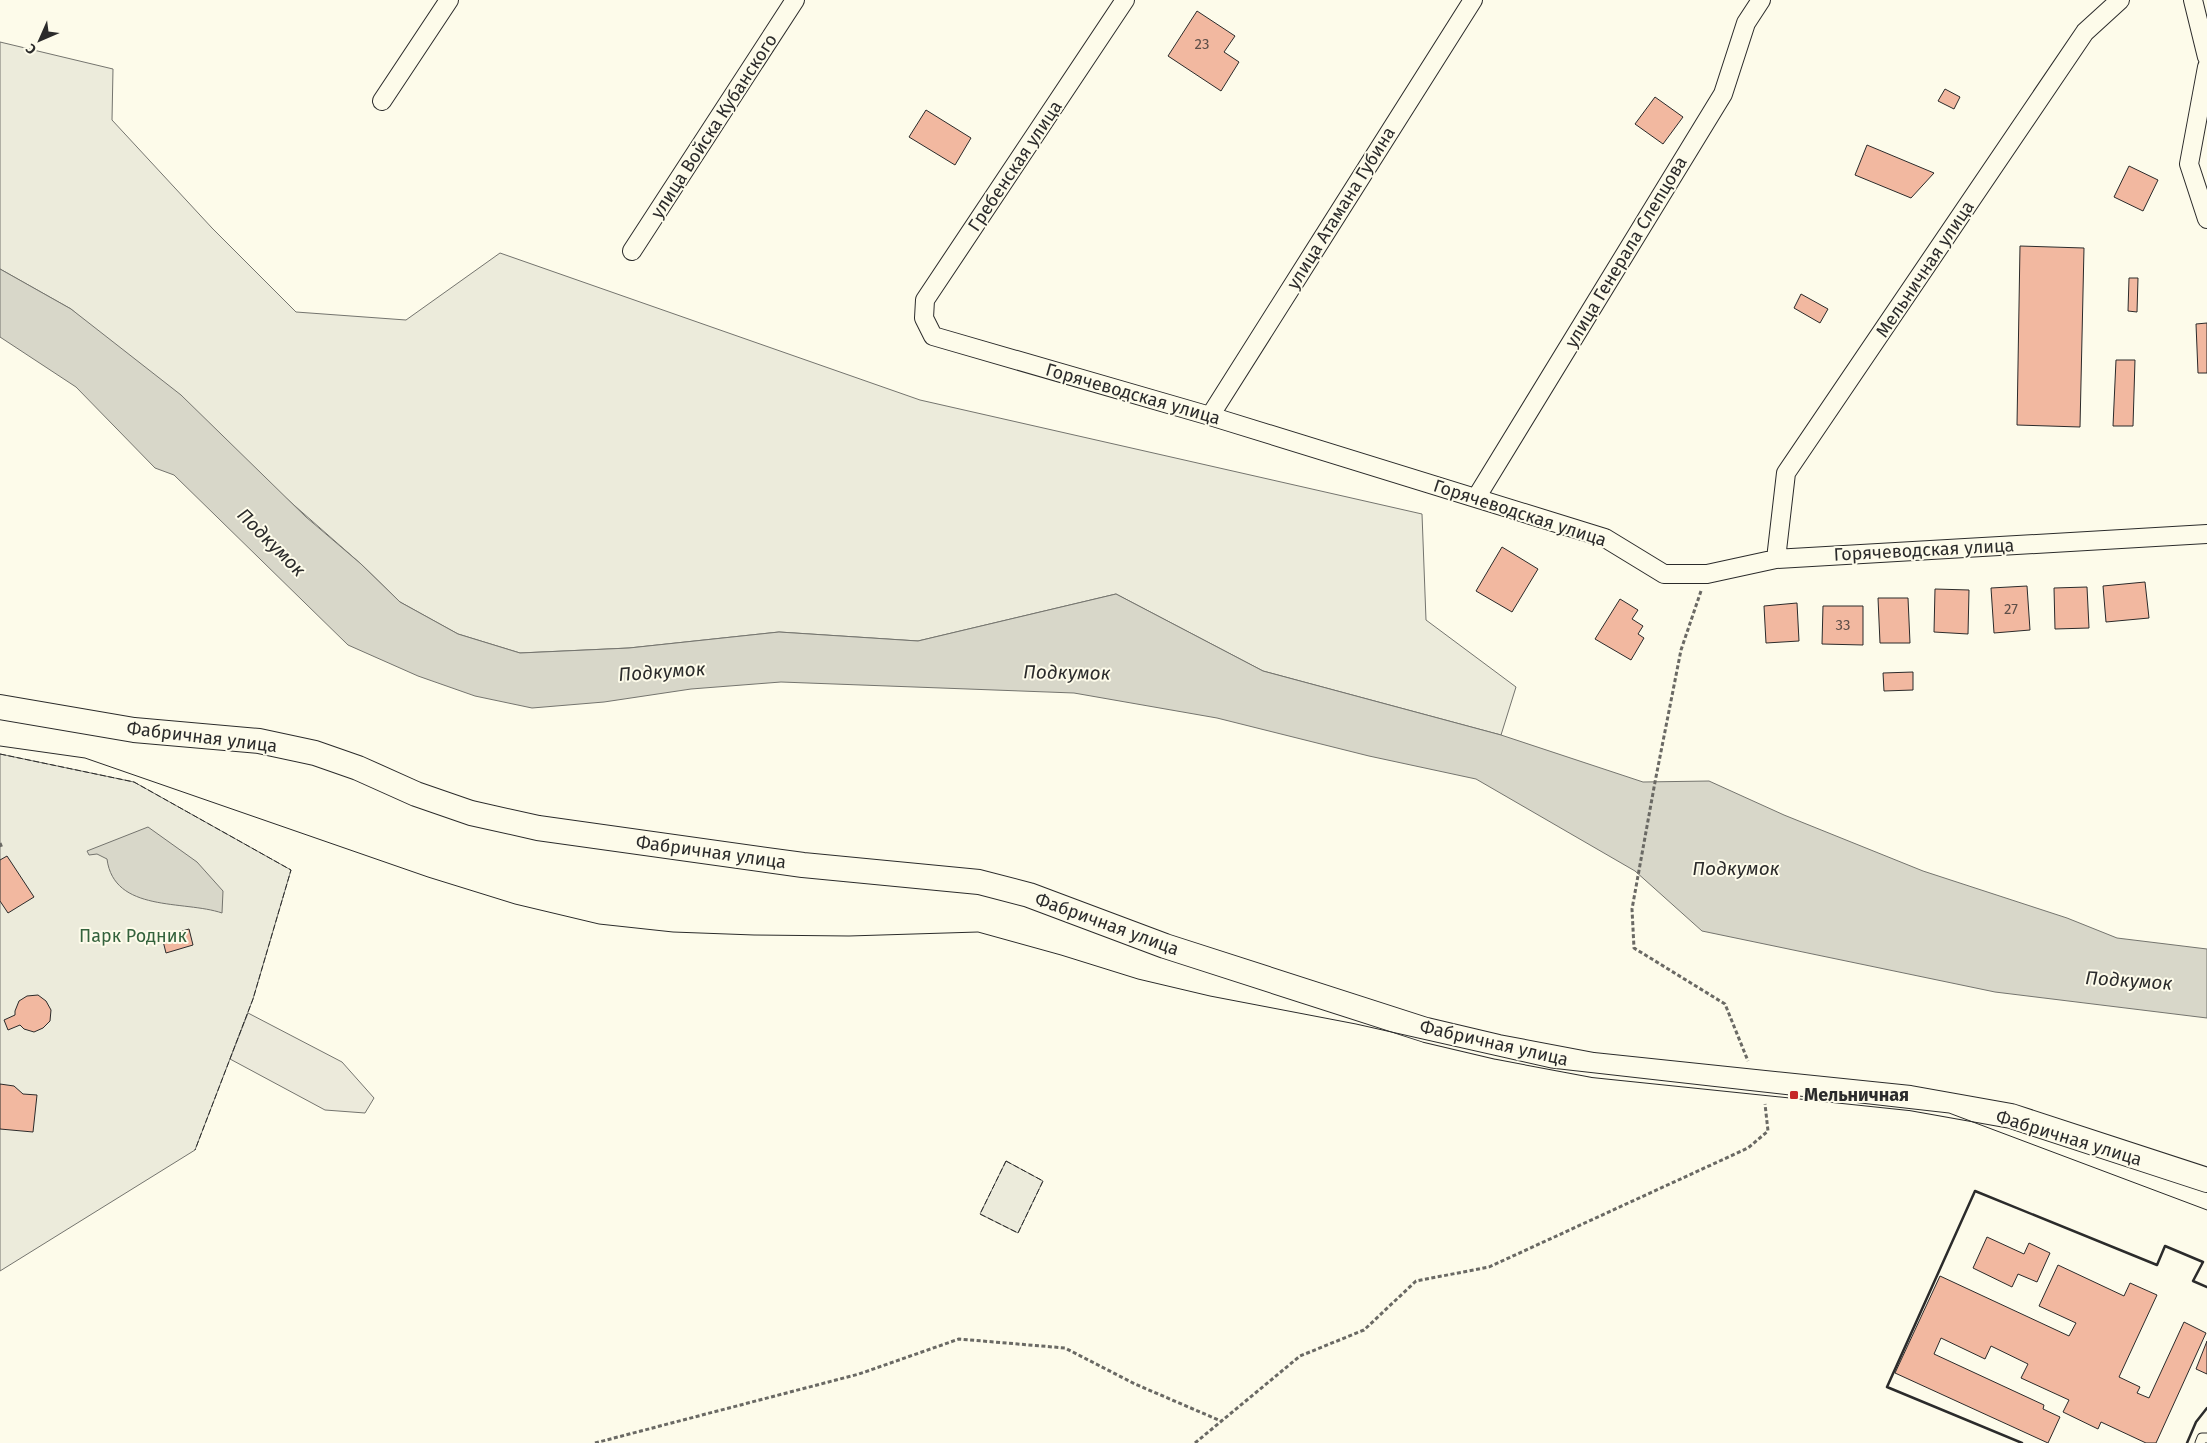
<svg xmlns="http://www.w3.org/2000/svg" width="2207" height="1443" viewBox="0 0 2207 1443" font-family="'Fira Sans',sans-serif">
  <rect width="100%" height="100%" fill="#fdfbea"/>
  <path fill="#ecebdb" stroke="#74746e" d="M0,42L113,69L112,120L212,228L296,312L406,320L500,253L920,400L1422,514L1426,620L1516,687L1501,735L1263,671L1116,594L918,641L779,632L629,648L520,653L458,634L400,602L361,564L71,309L0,269Z
    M0,754L134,782L291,870L253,999L195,1150L0,1271Z
    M1006,1161L1043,1181L1018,1233L980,1214Z"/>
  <path fill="#eceadb" stroke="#74746e" d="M248,1013L342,1062L374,1098L365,1113L325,1110L230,1059Z"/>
  <path fill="#d8d7c9" stroke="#74746e" d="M0,269L71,309L181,395L306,517L361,564L400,602L458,634L520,653L629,648L779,632L918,641L1116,594L1263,671L1501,735L1643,782L1709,781L1784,815L1923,871L2067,918L2117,938L2207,949V1018L1995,992L1702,931L1635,871L1476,779L1369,756L1217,718L1074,693L781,682L691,689L604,702L532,708L475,696L418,676L348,645L174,475L155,468L76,387L0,337Z
    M148,827L197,862L223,891L222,913C184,900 114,913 107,859L97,854L89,855L87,851Z"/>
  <path fill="#f2b8a0" stroke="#2b2b2b" d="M1197,11L1235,36L1224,52L1239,62L1221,91L1168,56Z
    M1945,89L1960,97L1954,109L1938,101Z
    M1655,97L1683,117L1663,144L1635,124Z
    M926,110L971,138L955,165L909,137Z
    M1867,145L1934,173L1911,198L1855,175Z
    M2129,166L2158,180L2143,211L2114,197Z
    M2020,246L2084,248L2080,427L2017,425Z
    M2129,278H2138L2137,312L2128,311Z
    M1801,294L1828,309L1820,323L1794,308Z
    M2207,323V373H2198L2196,324Z
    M2116,360H2135L2133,426H2113Z
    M1502,547L1538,569L1512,612L1476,591Z
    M2145,582L2149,618L2106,622L2103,586Z
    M2027,586L2030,630L1994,633L1991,588Z
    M2087,587L2089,628L2055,629L2054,588Z
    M1935,589L1969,590L1968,634L1934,632Z
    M1878,598H1908L1910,643H1880Z
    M1620,599L1638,610L1632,619L1643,626L1638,634L1644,638L1631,660L1595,639Z
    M1797,603L1799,641L1766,643L1764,606Z
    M1823,606H1863V645L1822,644Z
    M1913,672V690L1884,691L1883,673Z
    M7,856L34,897L8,913L0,901V860Z
    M189,929L193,945L166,953L162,937Z
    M38,995L46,1001L51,1010L50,1021L43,1028L34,1032L24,1029L20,1025L8,1030L4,1020L15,1015V1011L19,1001L27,996Z
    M0,1084L14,1086L23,1094L37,1095L33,1132L0,1129Z
    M1987,1237L2024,1254L2029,1243L2050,1253L2037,1282L2018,1274L2012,1287L1973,1268Z
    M2058,1265L2124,1296L2130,1283L2157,1295L2119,1377L2140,1387L2137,1393L2149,1398L2184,1322L2206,1333L2156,1443H2146L2101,1422L2098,1429L2063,1412L2069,1400L2021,1378L2028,1364L1991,1346L1985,1359L1941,1338L1934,1354L2044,1405L2043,1409L2060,1417L2048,1443L1895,1373L1940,1276L2069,1336L2076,1323L2039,1306Z
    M2207,1341V1374L2196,1369Z"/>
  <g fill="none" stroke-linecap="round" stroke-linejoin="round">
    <defs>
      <path id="service" d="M2200,1443L2202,1438H2207"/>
      <path id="minor" d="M1125,0L925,300L924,318L933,336L1210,416L1605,538L1664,574H1707L1776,559L2207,534
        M2193,0L2207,57
        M2207,67L2189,164L2207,219
        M382,101L449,0
        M632,251L795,0
        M1210,416L1473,0
        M1476,498L1723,94L1746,23L1761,0
        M1776,559L1786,473L2085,32L2120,0"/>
      <path id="secondary" d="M0,707L134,730L259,741L315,753L358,768L416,794L471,813L538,828L803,865L979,882L1029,895L1165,946L1426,1030L1498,1047L1593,1065L1910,1098L2011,1116L2207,1180"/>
    </defs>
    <use href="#service" stroke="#2b2b2b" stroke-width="11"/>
    <use href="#minor" stroke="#2b2b2b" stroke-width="20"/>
    <use href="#secondary" stroke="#2b2b2b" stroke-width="26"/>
    <path stroke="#6a6964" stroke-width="3" stroke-dasharray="4 2.5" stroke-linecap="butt" d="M1701,591L1681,650L1655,782L1632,909L1634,948L1725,1004L1748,1061
      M0,843L2,848
      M595,1443L859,1374L959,1339L1065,1348L1135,1384L1221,1421
      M1195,1443L1300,1356L1364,1330L1416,1281L1489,1267L1748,1148L1768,1131L1765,1104"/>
    <use href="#service" stroke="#fdfbea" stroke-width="9"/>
    <use href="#minor" stroke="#fdfbea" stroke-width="18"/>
    <use href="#secondary" stroke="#fdfbea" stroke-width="24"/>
    <path stroke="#2b2b2b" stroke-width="1" d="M0,746L85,758L428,877L515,904L599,924L673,932L754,935L849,936L978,932L1061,955L1138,979L1210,996L1356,1024L1551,1068L1949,1113L2207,1210"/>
    <path stroke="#2b2b2b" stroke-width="1" stroke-dasharray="6 2.5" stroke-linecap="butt" d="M0,754L134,782L291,870L253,999L195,1150
      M1006,1161L1043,1181L1018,1233L980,1214Z"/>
    <path stroke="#2b2b2b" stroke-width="2.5" d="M2022,1443L1887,1387L1975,1191L2157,1265L2165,1246L2203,1262L2193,1281L2207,1287
      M2187,1443L2196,1422L2207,1408"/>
  </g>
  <rect fill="#c62828" stroke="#fdfbea" stroke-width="2" x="1789" y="1090" width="10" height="10" rx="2.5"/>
  <g text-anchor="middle" stroke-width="4" stroke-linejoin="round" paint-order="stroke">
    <g font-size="15" fill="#5d4e48">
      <text x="1202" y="49">23</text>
      <text x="2011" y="614">27</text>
      <text x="1843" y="630">33</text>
    </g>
    <g font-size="18" fill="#2b2b2b" stroke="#fdfbea">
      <text transform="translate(714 126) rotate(-57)" y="6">улица Войска Кубанского</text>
      <text transform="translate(1015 166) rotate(-56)" y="6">Гребенская улица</text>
      <text transform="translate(1341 208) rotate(-58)" y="6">улица Атамана Губина</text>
      <text transform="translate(1626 252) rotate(-59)" y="6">улица Генерала Слепцова</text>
      <text transform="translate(1925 269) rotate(-56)" y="6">Мельничная улица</text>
      <text transform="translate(1133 394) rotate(16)" y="6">Горячеводская улица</text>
      <text transform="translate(1520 513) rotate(18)" y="6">Горячеводская улица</text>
      <text transform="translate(1924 550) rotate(-3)" y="6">Горячеводская улица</text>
      <text transform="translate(202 737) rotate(7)" y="6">Фабричная улица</text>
      <text transform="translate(711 852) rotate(8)" y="6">Фабричная улица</text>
      <text transform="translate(1107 924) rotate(20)" y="6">Фабричная улица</text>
      <text transform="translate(1494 1043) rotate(13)" y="6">Фабричная улица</text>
      <text transform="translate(2069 1138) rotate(17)" y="6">Фабричная улица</text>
    </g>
    <g font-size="18" fill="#34623c" stroke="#fdfbea">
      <text x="133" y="942">Парк Родник</text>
    </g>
    <g font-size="18" font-weight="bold" fill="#2b2b2b" stroke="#fdfbea" text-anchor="start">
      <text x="1804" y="1101">Мельничная</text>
    </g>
    <g font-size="19" font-style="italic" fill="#2b2b2b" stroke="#fdfbea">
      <text transform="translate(272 542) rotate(45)" y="7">Подкумок</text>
      <text transform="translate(662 671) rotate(-4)" y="7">Подкумок</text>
      <text transform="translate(1067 672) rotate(1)" y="7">Подкумок</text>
      <text x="1736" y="875">Подкумок</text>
      <text transform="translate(2129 980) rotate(4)" y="7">Подкумок</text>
    </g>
  </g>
  <g transform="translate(40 40) rotate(225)" stroke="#fdfbea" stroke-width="4" paint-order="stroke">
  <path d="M0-4L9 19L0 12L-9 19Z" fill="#2b2b2b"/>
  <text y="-8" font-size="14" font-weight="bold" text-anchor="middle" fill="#2b2b2b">С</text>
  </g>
</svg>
